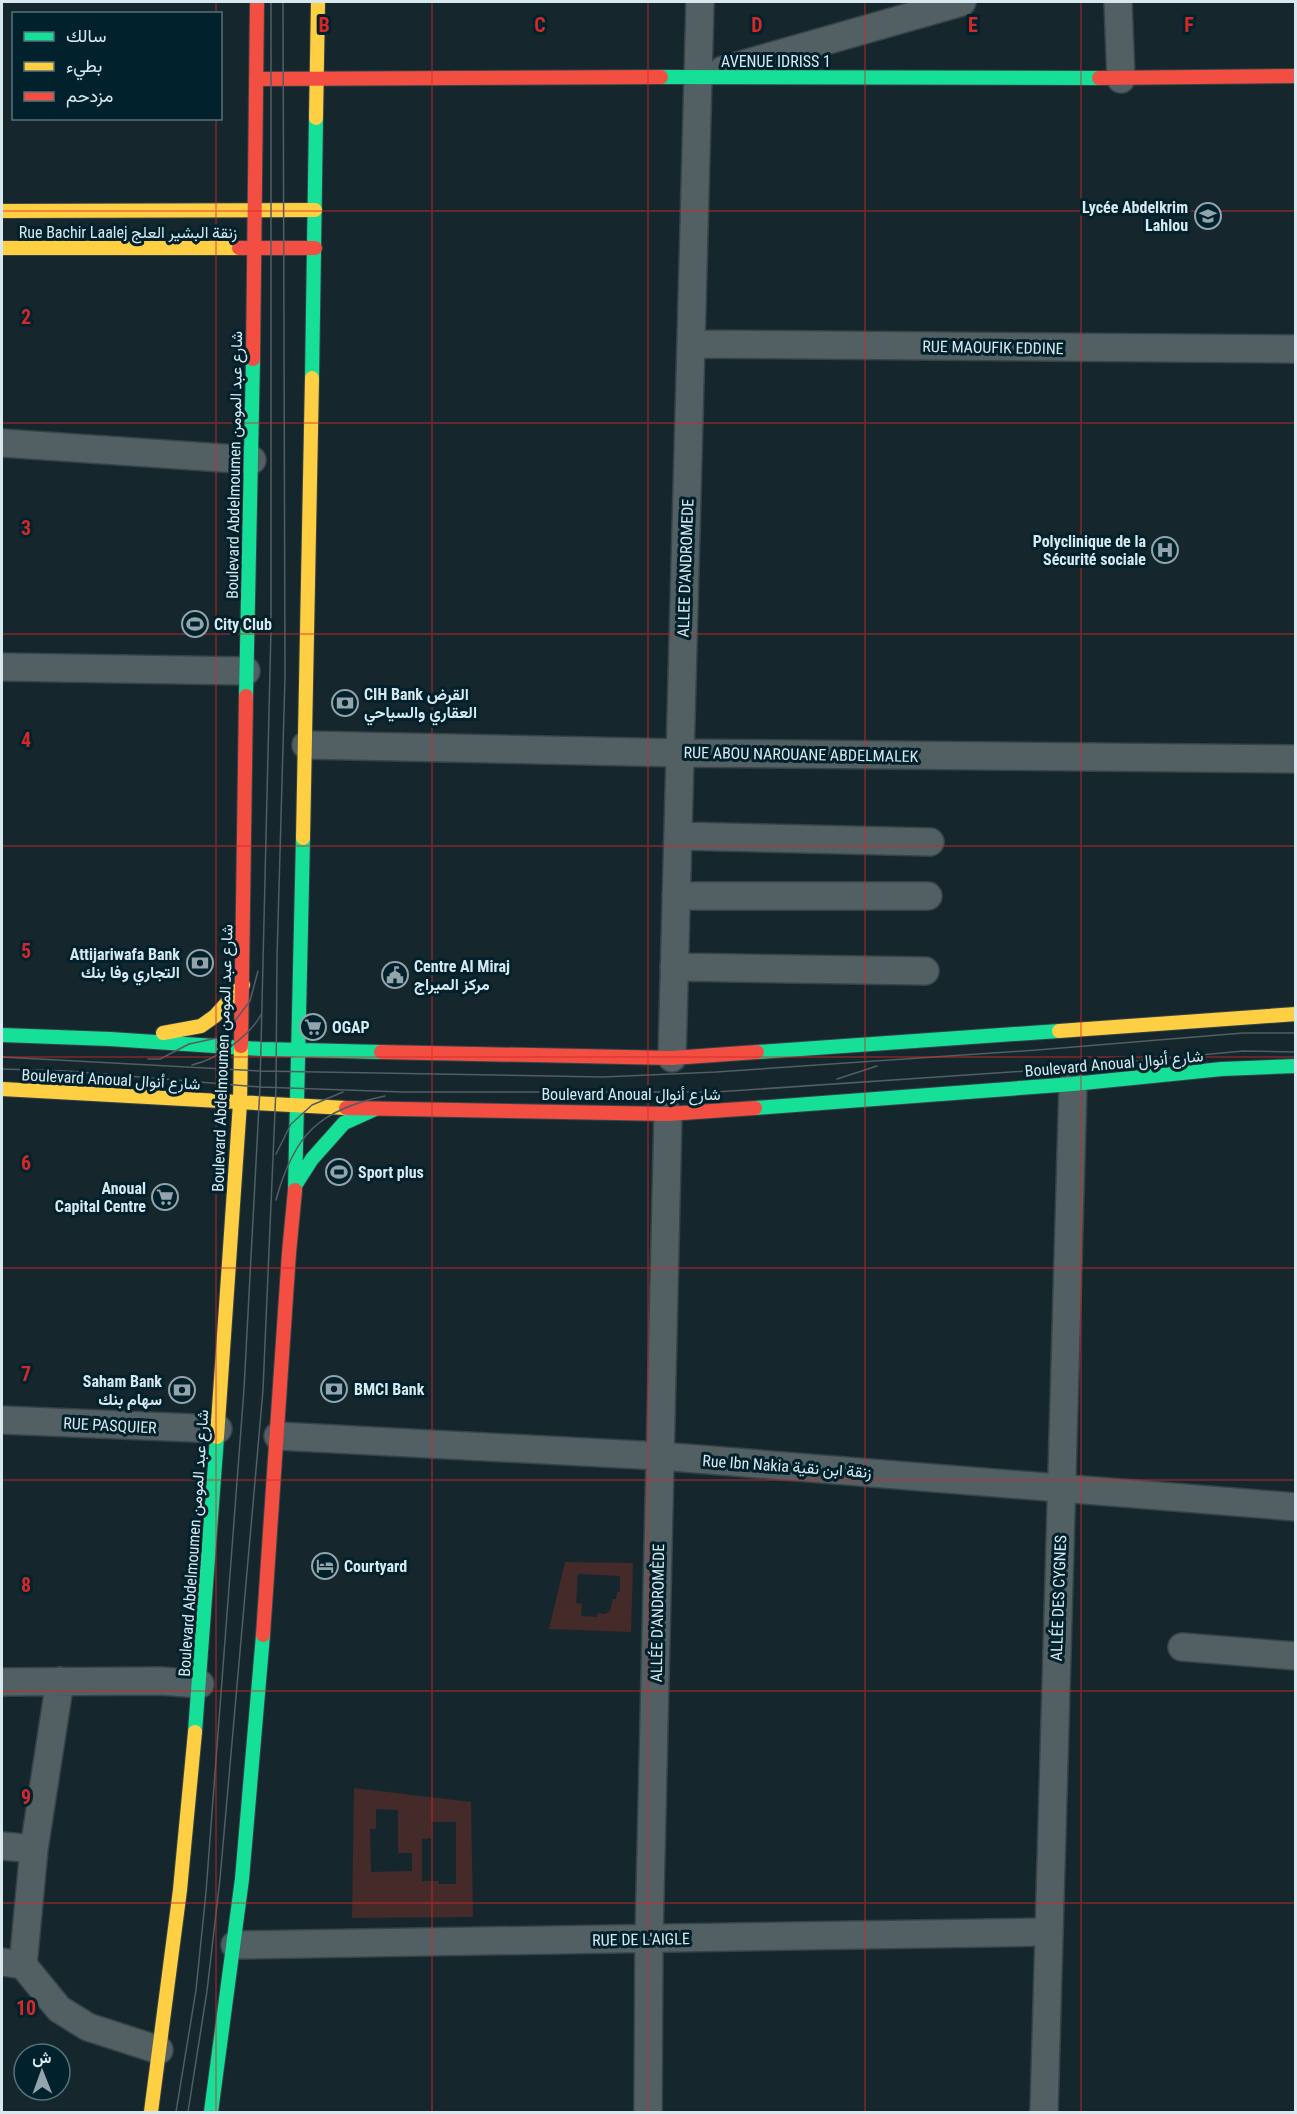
<svg xmlns="http://www.w3.org/2000/svg" width="1297" height="2114" viewBox="0 0 1297 2114" font-family="'Roboto Condensed',Vazirmatn,sans-serif">
  <rect width="100%" height="100%" fill="#15272d"/>
  <path fill="#442b29" fill-rule="evenodd" d="M565,1562L633,1563L631,1632L549,1629ZM578,1574L620,1576V1592H617L616,1599H613L610,1611L605,1614L597,1613V1617L581,1616L582,1604L576,1603Z
    M354,1788L471,1802L473,1917L352,1918ZM376,1809L398,1810V1853H412V1871L371,1872L370,1829H376ZM431,1822H456V1884H439L438,1881H422V1839L431,1838Z"/>
  <g fill="none" stroke-linecap="round" stroke-linejoin="round">
    <defs>
      <path id="street" d="M1118,2L1121,79
        M723,70L962,2
        M691,344L1296,349
        M2,443L252,460
        M2,667L246,671
        M306,745L680,753L1296,759
        M678,836L930,842
        M676,896H928
        M674,967L925,971
        M672,1058L700,2
        M2,1420L218,1429
        M278,1436L660,1456L1296,1507
        M1182,1647L1296,1656
        M2,1682L161,1681L200,1684
        M2,1846L34,1849L60,1681
        M235,1945L1048,1932
        M2,1962L23,1965L59,2009L88,2027L159,2050
        M23,1965L34,1849
        M648,2112L649,1939L668,1114
        M1044,2112L1073,1084"/>
      <path id="fast" d="M661,77L1099,78
        M312,378L316,118
        M246,696L253,359
        M2,1035L110,1039L261,1049L381,1052
        M757,1052L1059,1031
        M755,1108L1073,1084L1222,1069L1296,1066
        M296,1184L312,1159L344,1123L375,1109
        M295,1190L303,838
        M195,1732L217,1437
        M211,2112L242,1879L263,1635"/>
      <path id="slow" d="M316,118L318,2
        M2,211L315,210
        M2,248H239
        M303,838L312,378
        M1059,1031L1296,1014
        M163,1033L201,1026L215,1016L243,985
        M2,1089L346,1108
        M217,1437L240,1103L241,1046
        M151,2112L180,1890L195,1732"/>
      <path id="jam" d="M1099,78L1296,76
        M256,79L661,77
        M239,248H315
        M253,359L257,2
        M241,1046L246,696
        M381,1052L672,1058L757,1052
        M346,1108L668,1114L755,1108
        M263,1635L289,1253L295,1190"/>
    </defs>
    <use href="#street" stroke="#364348" stroke-width="30"/>
    <use href="#fast" stroke="#364348" stroke-width="16"/>
    <use href="#slow" stroke="#364348" stroke-width="16"/>
    <use href="#jam" stroke="#364348" stroke-width="16"/>
    <use href="#street" stroke="#526064" stroke-width="27"/>
    <use href="#fast" stroke="#16e098" stroke-width="14"/>
    <use href="#slow" stroke="#ffcf43" stroke-width="14"/>
    <use href="#jam" stroke="#f24e42" stroke-width="14"/>
    <path stroke="#515e64" stroke-width="1.5" d="M2,1057L260,1071L603,1077L716,1072L1037,1050L1243,1033H1296
      M148,1059H160L189,1044L217,1038L231,1026L250,1001L258,971
      M192,1065C218,1059 250,1036 262,1013
      M2,1069L67,1071L260,1087L403,1092H716L1040,1070L1243,1051L1296,1052
      M837,1079L877,1066
      M276,1154L291,1124L312,1105L343,1092
      M276,1200C294,1134 319,1110 385,1096
      M176,2112L196,1990L206,1892L244,1389L260,1087L271,629V2
      M188,2112L207,1991L220,1879L263,1390L276,1088L277,958L285,677L283,2"/>
  </g>
  <path fill="none" stroke="#d62828" stroke-width="1.5" stroke-opacity="0.55" d="M216,2V14M432,2V2112M648,2V2112M865,2V2112M1081,2V2112M216,118V2112M2,211H1296M2,423H1296M2,634H1296M2,846H1296M2,1057H1296M2,1268H1296M2,1480H1296M2,1691H1296M2,1903H1296"/>
  <defs>
    <symbol id="school-ring" viewBox="-11 -11 22 22"><circle r="9.5" fill="#01222c" stroke="#93a4ab" stroke-width="1.5"/><path d="M0-5L7-2L0 1L-7-2ZM-4 1L0 2.5L4 1V4Q0 6-4 4Z" fill="#93a4ab"/></symbol>
    <symbol id="hospital-ring" viewBox="-11 -11 22 22"><circle r="9.5" fill="#01222c" stroke="#93a4ab" stroke-width="1.5"/><path d="M-5-5h3v3.5h4V-5h3V5h-3V1.5h-4V5h-3Z" fill="#93a4ab"/></symbol>
    <symbol id="stadium-ring" viewBox="-11 -11 22 22"><circle r="9.5" fill="#01222c" stroke="#93a4ab" stroke-width="1.5"/><path d="M0-5a6.5 5 0 1 0 0 10a6.5 5 0 1 0 0-10ZM-3.5-1.8h7v3.6h-7Z" fill="#93a4ab"/></symbol>
    <symbol id="bank-ring" viewBox="-11 -11 22 22"><circle r="9.5" fill="#01222c" stroke="#93a4ab" stroke-width="1.5"/><path d="M-6-4H6V4H-6ZM0-2.3a2.3 2.3 0 1 0 0 4.6a2.3 2.3 0 1 0 0-4.6Z" fill="#93a4ab"/></symbol>
    <symbol id="civic-ring" viewBox="-11 -11 22 22"><circle r="9.5" fill="#01222c" stroke="#93a4ab" stroke-width="1.5"/><path d="M-.6-6.5H3V-4.5H.6V-3L4-1V1h2V6H-6V1h2V-1L-.6-3ZM-1.2 2.5V6h2.4V2.5Z" fill="#93a4ab"/></symbol>
    <symbol id="supermarket-ring" viewBox="-11 -11 22 22"><circle r="9.5" fill="#01222c" stroke="#93a4ab" stroke-width="1.5"/><path d="M-6-5.5h2.5l.6 2H6L4.5 2H-2.5L-4.4-4H-6ZM-1.5 3.2a1.3 1.3 0 1 0 .1 0ZM3 3.2a1.3 1.3 0 1 0 .1 0Z" fill="#93a4ab"/></symbol>
    <symbol id="hotel-ring" viewBox="-11 -11 22 22"><circle r="9.5" fill="#01222c" stroke="#93a4ab" stroke-width="1.5"/><path d="M-6-4.5h1.5V1H6V5H4.5V3h-9V5H-6ZM-4 0a1.8 1.8 0 1 1 3.6 0ZM.5 0V-2.5h3Q6-2.5 6 0Z" fill="#93a4ab"/></symbol>
  </defs>
  <g fill-rule="evenodd">
    <use href="#school-ring" x="1193" y="201" width="30" height="30"/>
    <use href="#hospital-ring" x="1150" y="535" width="30" height="30"/>
    <use href="#stadium-ring" x="180" y="609" width="30" height="30"/>
    <use href="#bank-ring" x="330" y="688" width="30" height="30"/>
    <use href="#bank-ring" x="185" y="948" width="30" height="30"/>
    <use href="#civic-ring" x="380" y="960" width="30" height="30"/>
    <use href="#supermarket-ring" x="298" y="1012" width="30" height="30"/>
    <use href="#stadium-ring" x="324" y="1157" width="30" height="30"/>
    <use href="#supermarket-ring" x="150" y="1182" width="30" height="30"/>
    <use href="#bank-ring" x="319" y="1374" width="30" height="30"/>
    <use href="#bank-ring" x="167" y="1375" width="30" height="30"/>
    <use href="#hotel-ring" x="310" y="1551" width="30" height="30"/>
  </g>
  <g text-anchor="middle" stroke-width="6" stroke-linejoin="round" paint-order="stroke">
    <g font-size="16" fill="#d7e8ef" stroke="#01222c">
      <text x="776" y="67">AVENUE IDRISS 1</text>
      <text x="128" y="238">Rue Bachir Laalej زنقة البشير العلج</text>
      <text transform="translate(993 347) rotate(1)" y="6">RUE MAOUFIK EDDINE</text>
      <text transform="translate(234 465) rotate(-89)" y="6">Boulevard Abdelmoumen شارع عبد المومن</text>
      <text transform="translate(685 568) rotate(-88)" y="6">ALLEE D'ANDROMEDE</text>
      <text transform="translate(801 754) rotate(1)" y="6">RUE ABOU NAROUANE ABDELMALEK</text>
      <text transform="translate(222 1058) rotate(-88)" y="6">Boulevard Abdelmoumen شارع عبد المومن</text>
      <text transform="translate(1114 1063) rotate(-5)" y="6">Boulevard Anoual شارع أنوال</text>
      <text transform="translate(111 1079) rotate(3)" y="6">Boulevard Anoual شارع أنوال</text>
      <text x="631" y="1100">Boulevard Anoual شارع أنوال</text>
      <text transform="translate(110 1425) rotate(3)" y="6">RUE PASQUIER</text>
      <text transform="translate(787 1466) rotate(4)" y="6">Rue Ibn Nakia زنقة ابن نقية</text>
      <text transform="translate(193 1543) rotate(-86)" y="6">Boulevard Abdelmoumen شارع عبد المومن</text>
      <text transform="translate(1058 1598) rotate(-88)" y="6">ALLÉE DES CYGNES</text>
      <text transform="translate(657 1613) rotate(-89)" y="6">ALLÉE D'ANDROMÈDE</text>
      <text transform="translate(641 1939) rotate(-1)" y="6">RUE DE L'AIGLE</text>
    </g>
    <g font-size="16" font-weight="bold" fill="#d7e8ef" stroke="#01222c" text-anchor="start">
      <text x="1188" y="213" text-anchor="end">Lycée Abdelkrim<tspan x="1188" dy="18">Lahlou</tspan></text>
      <text x="1146" y="547" text-anchor="end">Polyclinique de la<tspan x="1146" dy="18">Sécurité sociale</tspan></text>
      <text x="214" y="630">City Club</text>
      <text x="364" y="700">CIH Bank القرض<tspan x="364" dy="18">العقاري والسياحي</tspan></text>
      <text x="180" y="960" text-anchor="end">Attijariwafa Bank<tspan x="180" dy="18">التجاري وفا بنك</tspan></text>
      <text x="414" y="972">Centre Al Miraj<tspan x="414" dy="18">مركز الميراج</tspan></text>
      <text x="332" y="1033">OGAP</text>
      <text x="358" y="1178">Sport plus</text>
      <text x="146" y="1194" text-anchor="end">Anoual<tspan x="146" dy="18">Capital Centre</tspan></text>
      <text x="162" y="1387" text-anchor="end">Saham Bank<tspan x="162" dy="18">سهام بنك</tspan></text>
      <text x="354" y="1395">BMCI Bank</text>
      <text x="344" y="1572">Courtyard</text>
    </g>
  </g>
  <g font-size="20" text-anchor="middle" font-weight="bold" fill="#d62828" stroke="#01222c" stroke-width="6" stroke-linejoin="round" paint-order="stroke">
    <text x="324" y="32">B</text>
    <text x="540" y="32">C</text>
    <text x="757" y="32">D</text>
    <text x="973" y="32">E</text>
    <text x="1189" y="32">F</text>
    <text x="26" y="324">2</text>
    <text x="26" y="535">3</text>
    <text x="26" y="747">4</text>
    <text x="26" y="958">5</text>
    <text x="26" y="1170">6</text>
    <text x="26" y="1381">7</text>
    <text x="26" y="1592">8</text>
    <text x="26" y="1804">9</text>
    <text x="26" y="2015">10</text>
  </g>
  <rect width="1297" height="2114" fill="none" stroke="#d7e8ef" stroke-width="6"/>
  <rect x="12" y="12" width="210" height="108" fill="#01222c" stroke="#57717a" stroke-width="1.5"/>
  <rect x="24" y="32" width="30" height="9" fill="#16e098" stroke="#57717a" stroke-width="1.5"/>
  <text x="66" y="42" font-size="18" fill="#d7e8ef">سالك</text>
  <rect x="24" y="62" width="30" height="9" fill="#ffcf43" stroke="#57717a" stroke-width="1.5"/>
  <text x="66" y="72" font-size="18" fill="#d7e8ef">بطيء</text>
  <rect x="24" y="92" width="30" height="9" fill="#f24e42" stroke="#57717a" stroke-width="1.5"/>
  <text x="66" y="102" font-size="18" fill="#d7e8ef">مزدحم</text>
  <g transform="translate(42 2072) rotate(359)"><circle r="28" fill="#01222c" stroke="#57717a" stroke-width="1.5"/>
  <path d="M0-4.5L10 22L0 15L-10 22Z" fill="#93a4ab"/>
  <text y="-9" font-size="16" font-weight="bold" text-anchor="middle" fill="#d7e8ef">ش</text>
  </g>
</svg>
